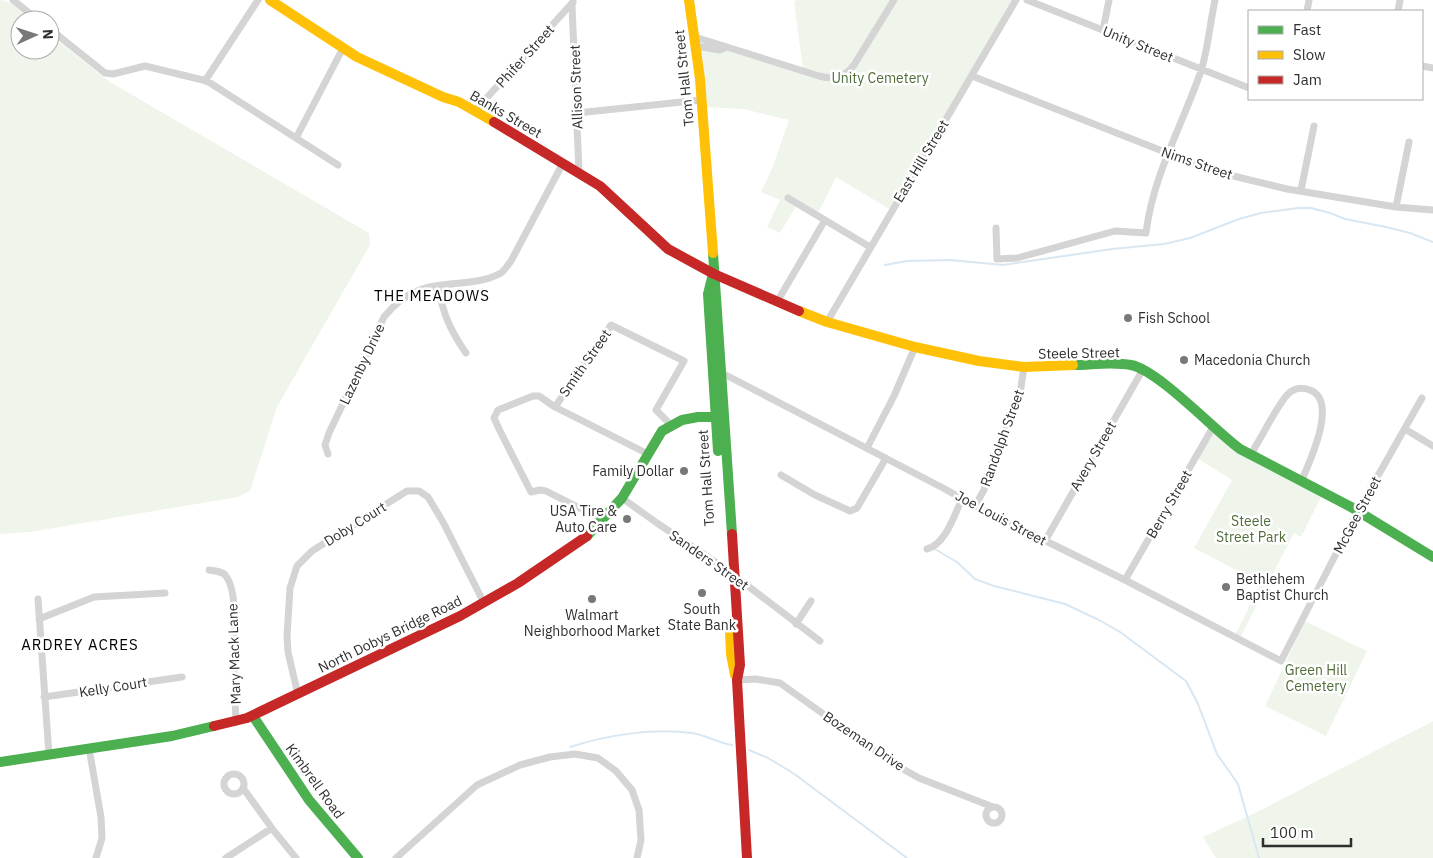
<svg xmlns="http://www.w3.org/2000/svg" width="1433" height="858" viewBox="0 0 1433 858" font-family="'IBM Plex Sans',sans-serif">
  <rect width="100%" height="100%" fill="#fff"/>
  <path fill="#f0f5ec" d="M0,0C11,0 23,13 31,20H20V50H50V35L110,82L369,233L370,245L277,407L250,491L238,497L30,532L0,534Z
    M798,0H1015L891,210L836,177L817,215L798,203L780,233L767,227L780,200L761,192L773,166L789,120L743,109L704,107L698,48H726L803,70L794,1Z
    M1213,432L1322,495L1301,537L1294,533L1240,638L1235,635L1261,583L1194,548L1232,480L1197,458Z
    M1305,621L1367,651L1326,736L1265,706Z
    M1433,721V858H1216L1203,837L1259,811Z"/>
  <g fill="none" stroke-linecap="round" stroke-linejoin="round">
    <path stroke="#d8e7f2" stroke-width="2" d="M885,265L907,261L950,260L1003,265L1112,249L1164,244L1190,238L1239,219L1261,213L1298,208H1311L1330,213L1345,219L1386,227L1410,233L1433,242
      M933,548L957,562L975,579L994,586L1065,604L1099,620L1120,632L1186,681L1198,704L1217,754L1238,784L1259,858
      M570,747C607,735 652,728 692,733C706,735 718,743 732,745
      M749,750L768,758L793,773L907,858"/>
    <path stroke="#d4d4d4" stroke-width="7" d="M13,0L38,20
      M1027,0L1249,88
      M573,2L572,5L579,172
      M1307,11L1309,0
      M1398,11L1400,0
      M50,29L105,73L113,74L145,66L207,81L338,165
      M1103,30L1109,0
      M695,37L819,76C834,80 844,78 854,65L894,0
      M696,46L720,50L726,47
      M1422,66L1433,68
      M972,76L1213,171L1287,189L1396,207L1433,210
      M205,81L258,0
      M475,111L573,2
      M577,113L701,100
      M296,138L343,48
      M1301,190L1314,126
      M788,198L870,247
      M1396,207L1409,142
      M996,228L997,259L1017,258L1115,231L1146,233C1153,175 1182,126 1201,71C1208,49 1210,23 1215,0
      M438,286C443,314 450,330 466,353
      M777,302L825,220
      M827,322L1016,0
      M722,373L943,488L975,506L1125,580L1281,661L1358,511L1422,398
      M555,407L611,325L684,361L656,410L670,424
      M1405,429L1433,446
      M867,448L894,396L915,347
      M328,454L325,445L329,433L384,317C393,306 404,296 417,291C443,280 476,287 501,273C505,270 508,265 511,261L563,163
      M1252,455L1255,447C1264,433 1278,404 1288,394C1294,388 1302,387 1310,390C1339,401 1309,463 1301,482
      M781,475L815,495L850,511L857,508L886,458
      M622,498L657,523L727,570L820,641
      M975,506L984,490L992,462L1020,394L1024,367
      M603,520L546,491L540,490L531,492L499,429L494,418L498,410L533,396H539L555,407L648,454
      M1045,541L1142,371
      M927,549C946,544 954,515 962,499
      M209,570C215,571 222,571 226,576C238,592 234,633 234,652C234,675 235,699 236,722
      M1125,580L1213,427
      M38,599L49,755
      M39,619L94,597L165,593
      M796,624L811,601
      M737,680L756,679L780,683L892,763L919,778L993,807
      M298,695L288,652L287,636L290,588L297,566L312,551L407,491H419L428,497L443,522L484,603
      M44,697L182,677
      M89,748L101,817L102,838L96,858
      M224 784a10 10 0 1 1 20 0a10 10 0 1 1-20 0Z
      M243,788L274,831L296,858
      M986 815a8 8 0 1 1 16 0a8 8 0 1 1-16 0Z
      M226,858L272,828
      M396,858L477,785L520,765L550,757L575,754L598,758L616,771L632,790L639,810L641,840L637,858"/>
    <path stroke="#4caf50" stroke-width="10" d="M713,253L732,534
      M712,278L708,294L718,451
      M1073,365C1091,365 1112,361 1131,365C1158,370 1214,430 1240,449L1351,507L1433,557
      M587,536L622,498L662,431L682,420L698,417H722
      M253,716L309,800L358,858
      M0,762L172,736L214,726"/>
    <path stroke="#ffc107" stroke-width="10" d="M270,0L357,57L443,97L459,102L494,122
      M689,0L700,79L713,253
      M799,311L827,322L915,347L979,361L1024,367L1073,365
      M730,631L731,654L735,675"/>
    <path stroke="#c62828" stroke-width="10" d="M494,122L600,186L668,249L714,274L799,311
      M732,534L740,665L737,680L747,858
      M214,726L247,718L460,616L518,583L587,536"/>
  </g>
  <g fill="#787878" stroke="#fff" stroke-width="2">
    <circle cx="1128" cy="318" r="5"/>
    <circle cx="1184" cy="360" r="5"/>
    <circle cx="684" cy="471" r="5"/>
    <circle cx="627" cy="519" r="5"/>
    <circle cx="1226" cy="587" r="5"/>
    <circle cx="702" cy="593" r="5"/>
    <circle cx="592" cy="599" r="5"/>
  </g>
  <g text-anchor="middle" stroke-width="5" stroke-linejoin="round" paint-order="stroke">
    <g font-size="14" fill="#2f2f2f" stroke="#fff">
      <text transform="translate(1138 44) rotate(22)" y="5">Unity Street</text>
      <text transform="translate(525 56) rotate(-48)" y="5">Phifer Street</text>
      <text transform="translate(684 78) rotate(-96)" y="5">Tom Hall Street</text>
      <text transform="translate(576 87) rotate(-92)" y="5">Allison Street</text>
      <text transform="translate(506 114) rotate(30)" y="5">Banks Street</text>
      <text transform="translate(921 161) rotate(-59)" y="5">East Hill Street</text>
      <text transform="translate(1197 163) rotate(19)" y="5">Nims Street</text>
      <text transform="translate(1079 353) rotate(-1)" y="5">Steele Street</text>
      <text transform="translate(585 363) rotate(-55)" y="5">Smith Street</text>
      <text transform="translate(362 364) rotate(-65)" y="5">Lazenby Drive</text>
      <text transform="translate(1002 438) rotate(-70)" y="5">Randolph Street</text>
      <text transform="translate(1093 456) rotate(-60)" y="5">Avery Street</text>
      <text transform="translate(706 478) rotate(-94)" y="5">Tom Hall Street</text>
      <text transform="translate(1169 504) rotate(-60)" y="5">Berry Street</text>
      <text transform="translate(1357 515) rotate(-62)" y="5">McGee Street</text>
      <text transform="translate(1001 518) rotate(28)" y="5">Joe Louis Street</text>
      <text transform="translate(355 524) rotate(-32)" y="5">Doby Court</text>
      <text transform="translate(709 560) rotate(35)" y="5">Sanders Street</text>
      <text transform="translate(390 634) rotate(-26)" y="5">North Dobys Bridge Road</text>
      <text transform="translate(234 654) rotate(-92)" y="5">Mary Mack Lane</text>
      <text transform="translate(113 687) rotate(-9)" y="5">Kelly Court</text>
      <text transform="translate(864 741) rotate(34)" y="5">Bozeman Drive</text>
      <text transform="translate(315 781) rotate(54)" y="5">Kimbrell Road</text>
    </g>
    <g font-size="14" fill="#506d3a" stroke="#fff">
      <text x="880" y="83">Unity Cemetery</text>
      <text x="1251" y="526">Steele<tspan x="1251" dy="16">Street Park</tspan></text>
      <text x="1316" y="675">Green Hill<tspan x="1316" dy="16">Cemetery</tspan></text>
    </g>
    <g font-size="14" fill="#2f2f2f" stroke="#fff" text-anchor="start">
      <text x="1138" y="323">Fish School</text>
      <text x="1194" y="365">Macedonia Church</text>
      <text x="674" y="476" text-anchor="end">Family Dollar</text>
      <text x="617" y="516" text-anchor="end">USA Tire &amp;<tspan x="617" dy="16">Auto Care</tspan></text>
      <text x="1236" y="584">Bethlehem<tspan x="1236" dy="16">Baptist Church</tspan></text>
      <text x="702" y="614" text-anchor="middle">South<tspan x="702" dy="16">State Bank</tspan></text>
      <text x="592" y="620" text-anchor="middle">Walmart<tspan x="592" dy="16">Neighborhood Market</tspan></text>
    </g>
    <g font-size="15" letter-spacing="1" fill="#000" stroke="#fff">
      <text x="432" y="301">THE MEADOWS</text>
      <text x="80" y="650">ARDREY ACRES</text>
    </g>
  </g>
  <rect x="1248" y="10" width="175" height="90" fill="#ffffff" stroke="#acacac"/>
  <rect x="1258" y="26" width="25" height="8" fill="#4caf50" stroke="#acacac"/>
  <text x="1293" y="35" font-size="15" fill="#2f2f2f">Fast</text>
  <rect x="1258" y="51" width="25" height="8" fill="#ffc107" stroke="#acacac"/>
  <text x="1293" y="60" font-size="15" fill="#2f2f2f">Slow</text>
  <rect x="1258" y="76" width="25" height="8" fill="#c62828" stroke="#acacac"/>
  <text x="1293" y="85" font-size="15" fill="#2f2f2f">Jam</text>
  <g transform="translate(35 35) rotate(87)"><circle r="24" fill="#ffffff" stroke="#acacac"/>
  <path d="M0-4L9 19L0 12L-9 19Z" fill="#787878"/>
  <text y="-8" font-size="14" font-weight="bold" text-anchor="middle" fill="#2f2f2f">N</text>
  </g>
  <path d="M1263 838v8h88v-8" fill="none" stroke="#2f2f2f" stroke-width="2.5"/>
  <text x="1270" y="838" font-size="15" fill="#2f2f2f" stroke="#ffffff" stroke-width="4" paint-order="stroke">100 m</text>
</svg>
